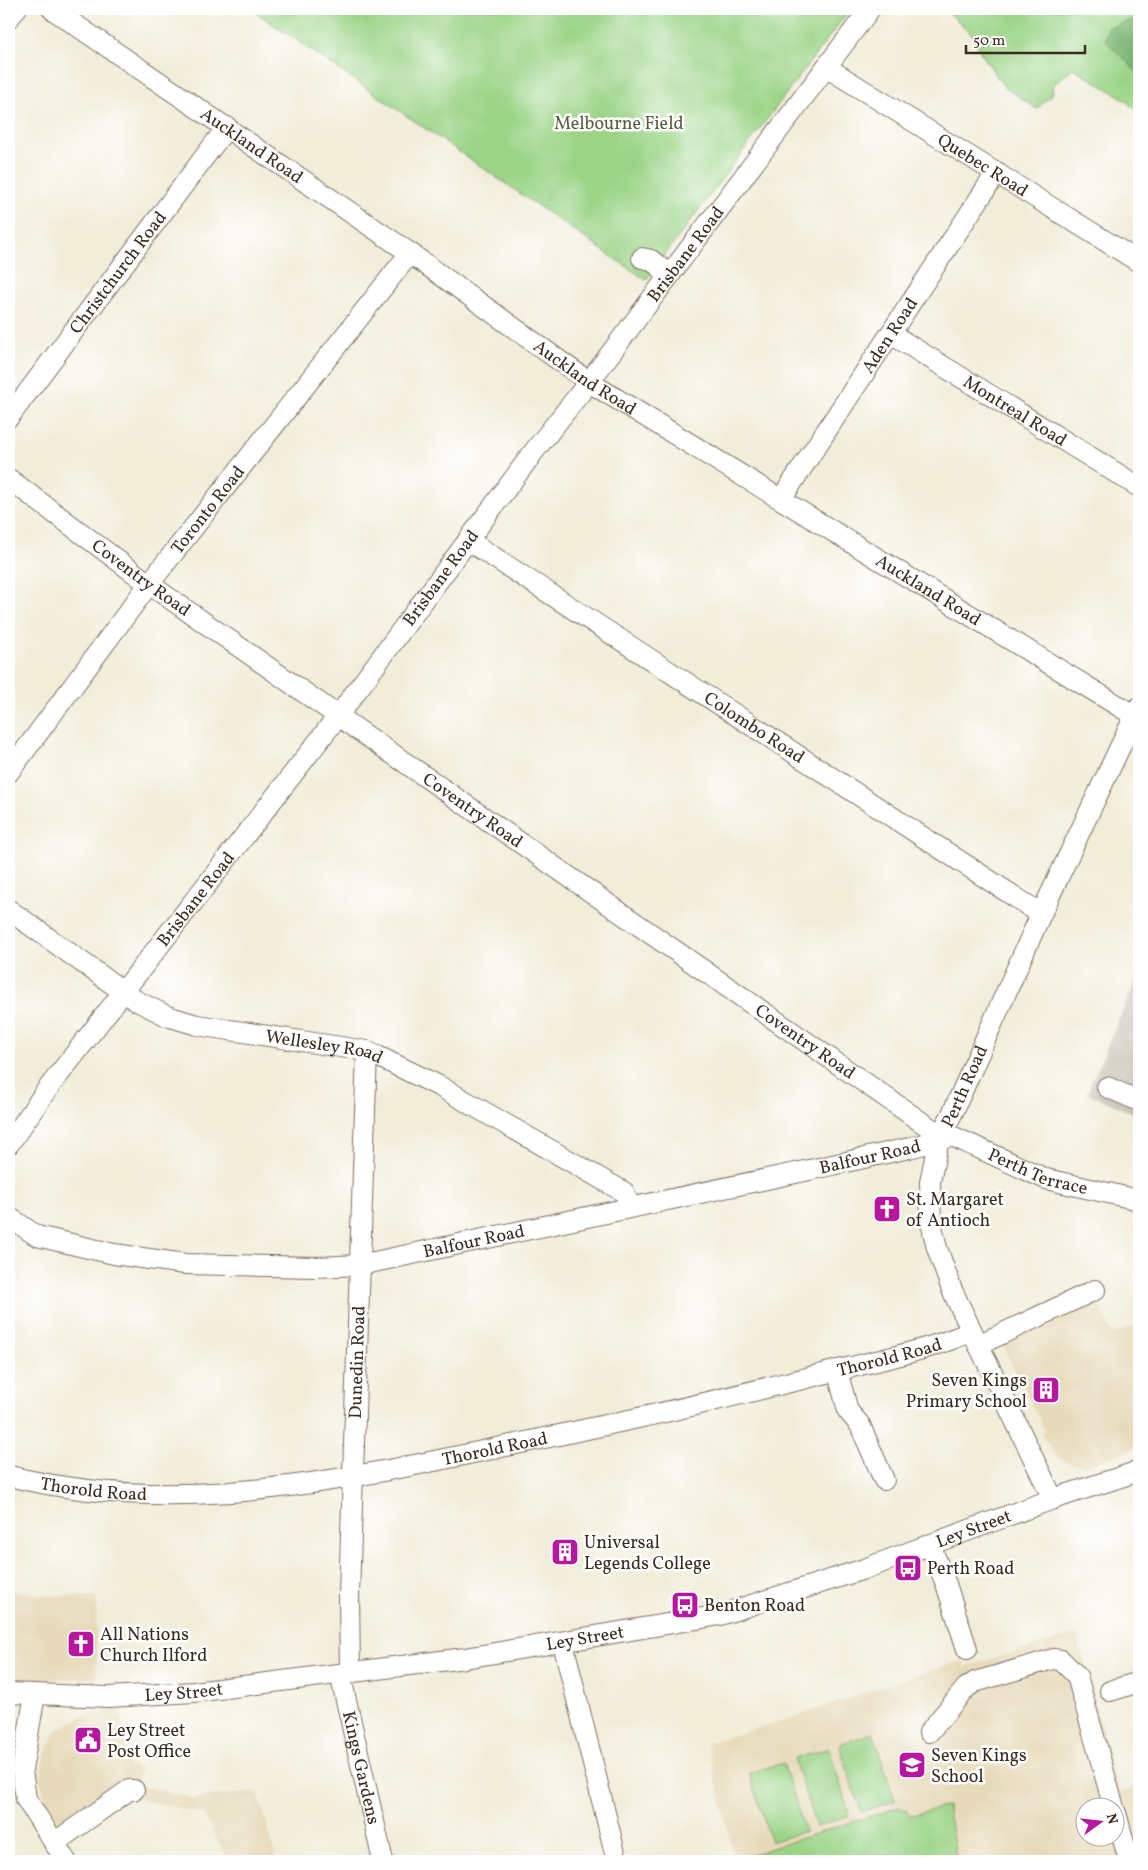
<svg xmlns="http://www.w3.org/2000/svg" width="1148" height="1870" viewBox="0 0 1148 1870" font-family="Vollkorn,serif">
  <rect width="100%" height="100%" fill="#fff"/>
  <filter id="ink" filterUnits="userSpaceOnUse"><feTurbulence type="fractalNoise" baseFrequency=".02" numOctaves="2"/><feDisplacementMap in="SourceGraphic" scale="10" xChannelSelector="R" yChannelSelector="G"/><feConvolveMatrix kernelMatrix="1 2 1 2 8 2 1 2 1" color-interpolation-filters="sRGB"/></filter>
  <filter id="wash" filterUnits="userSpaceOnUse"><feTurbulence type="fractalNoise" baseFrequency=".0096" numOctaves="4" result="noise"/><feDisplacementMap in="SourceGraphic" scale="20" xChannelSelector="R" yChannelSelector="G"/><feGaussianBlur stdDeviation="1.12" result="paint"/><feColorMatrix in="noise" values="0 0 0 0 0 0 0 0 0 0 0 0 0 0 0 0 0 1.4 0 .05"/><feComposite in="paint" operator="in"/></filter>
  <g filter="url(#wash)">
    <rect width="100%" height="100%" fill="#f1edd9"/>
    <path fill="#e7daba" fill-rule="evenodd" d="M1095,1297L1113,1334L1139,1324V1447L1085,1466L1068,1463L1055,1455L1048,1441L1046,1442L1041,1433L1045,1431L1001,1342Z
      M9,1591L52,1596H96L97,1678L45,1680L9,1679Z
      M1077,1634L1119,1792L1139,1787V1861H735L707,1743L780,1722L962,1660L965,1667ZM1086,1808H1116V1838H1086Z
      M121,1709L129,1769L132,1765L140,1768L136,1785L192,1798L258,1792L277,1861H229L203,1814L129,1797L68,1838L47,1806L40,1781L43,1759L57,1730L82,1716Z"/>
    <path fill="#c8c4b8" d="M1139,973V1116L1087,1093Z"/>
    <path fill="#9bd487" stroke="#6b7f52" d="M251,9H850L646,280Z
      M945,9H1139V112L1121,97L1073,68L1052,86L1053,93L1037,109L1004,87L979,50L974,36Z
      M873,1733L895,1801L861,1812L839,1744Z
      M829,1748L850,1816L816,1827L794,1759Z
      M783,1763L805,1831L771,1842L749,1773Z
      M947,1806L957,1861H755L753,1854L899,1807L907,1811L909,1816Z"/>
    <path fill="#7cb674" stroke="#5c7049" d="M1132,20L1139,28V74L1105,40L1108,28Z"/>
  </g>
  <g filter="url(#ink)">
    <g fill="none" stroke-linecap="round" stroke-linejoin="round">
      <defs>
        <g id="minor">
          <path id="s1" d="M52,9L410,253L589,382L1135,716"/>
          <path d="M9,18L16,9"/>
          <path id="s2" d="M826,67L1139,262"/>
          <path d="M642,258L651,260L670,275"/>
          <path id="s3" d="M891,334L1139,487"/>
          <path id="s4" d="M9,417L227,127"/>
          <path id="s5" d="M9,479L149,584L338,716L930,1128L939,1138"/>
          <path id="s6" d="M782,498L997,172"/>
          <path id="s7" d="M469,541L1041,914"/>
          <path id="s8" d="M9,772L149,584L410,253"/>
          <path id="s9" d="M9,910L135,1000L167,1016L197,1025L367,1051L439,1086L624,1192L630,1206"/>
          <path d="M1107,1087L1139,1101"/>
          <path id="s10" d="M9,1144L46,1091L338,716L535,450L589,382L870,9"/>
          <path id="s11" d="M9,1217L37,1236L114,1254L185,1264L316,1267L360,1265L819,1168L909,1148L952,1136L1046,1179L1139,1200"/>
          <path d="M978,1345L1095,1290"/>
          <path d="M837,1370L848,1411L860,1425L884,1480"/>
          <path id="s12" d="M9,1476C155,1512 299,1489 444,1459C513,1445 583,1430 652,1415C715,1401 777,1385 839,1370C883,1359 930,1350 972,1331"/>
          <path id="s13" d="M1053,1499L952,1290L937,1248L931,1223L930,1182L939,1138L952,1114L1041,914L1139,707"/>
          <path d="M930,1545L946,1584L967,1649"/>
          <path d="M563,1643L617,1861"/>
          <path id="s14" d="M350,1673L349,1595L367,1051"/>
          <path id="s15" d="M340,1674L383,1861"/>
          <path d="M1110,1691L1139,1682"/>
          <path id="s16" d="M9,1693L109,1697L194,1692L465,1658L720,1615L864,1569L1053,1499L1139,1471"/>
          <path d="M35,1694L22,1770L26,1799L66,1861"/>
          <path d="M929,1732L966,1688L975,1682L1053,1659L1061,1660L1077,1676L1114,1808"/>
          <path d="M1116,1813L1129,1861"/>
          <path d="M54,1843L129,1790H134"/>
        </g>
      </defs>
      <use href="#minor" stroke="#7b6e5f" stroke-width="22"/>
      <use href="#minor" stroke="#fff" stroke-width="20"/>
    </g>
  </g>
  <defs>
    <symbol id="church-square" viewBox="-11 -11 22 22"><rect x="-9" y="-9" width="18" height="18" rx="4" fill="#b5179e" stroke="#fff"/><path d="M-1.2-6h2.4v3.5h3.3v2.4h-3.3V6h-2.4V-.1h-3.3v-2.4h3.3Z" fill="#fff"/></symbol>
    <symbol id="building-square" viewBox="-11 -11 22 22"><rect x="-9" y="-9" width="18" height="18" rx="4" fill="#b5179e" stroke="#fff"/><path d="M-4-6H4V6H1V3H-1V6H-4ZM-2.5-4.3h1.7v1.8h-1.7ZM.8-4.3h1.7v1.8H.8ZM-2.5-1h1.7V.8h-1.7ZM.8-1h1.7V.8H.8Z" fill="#fff"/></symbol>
    <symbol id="bus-square" viewBox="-11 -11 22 22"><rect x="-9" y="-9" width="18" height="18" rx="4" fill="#b5179e" stroke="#fff"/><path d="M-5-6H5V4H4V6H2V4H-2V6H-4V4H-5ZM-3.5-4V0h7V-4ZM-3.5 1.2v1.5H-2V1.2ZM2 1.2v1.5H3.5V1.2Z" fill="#fff"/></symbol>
    <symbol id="civic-square" viewBox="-11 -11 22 22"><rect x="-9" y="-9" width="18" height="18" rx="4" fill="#b5179e" stroke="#fff"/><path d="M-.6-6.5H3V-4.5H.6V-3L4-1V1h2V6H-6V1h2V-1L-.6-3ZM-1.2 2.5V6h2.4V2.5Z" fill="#fff"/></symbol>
    <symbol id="school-square" viewBox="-11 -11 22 22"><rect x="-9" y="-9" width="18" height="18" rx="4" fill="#b5179e" stroke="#fff"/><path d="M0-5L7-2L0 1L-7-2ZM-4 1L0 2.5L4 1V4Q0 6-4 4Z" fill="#fff"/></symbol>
  </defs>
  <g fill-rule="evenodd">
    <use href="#church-square" x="871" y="1193" width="32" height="32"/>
    <use href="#building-square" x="1030" y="1374" width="32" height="32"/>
    <use href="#building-square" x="549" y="1536" width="32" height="32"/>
    <use href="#bus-square" x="892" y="1552" width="32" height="32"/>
    <use href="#bus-square" x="669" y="1589" width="32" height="32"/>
    <use href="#church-square" x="65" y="1628" width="32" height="32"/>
    <use href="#civic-square" x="72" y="1724" width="32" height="32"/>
    <use href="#school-square" x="896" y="1749" width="32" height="32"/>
  </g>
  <g text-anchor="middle" stroke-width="5" stroke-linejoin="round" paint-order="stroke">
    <g font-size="18" fill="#585d3e" stroke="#fff">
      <text x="619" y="129">Melbourne Field</text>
    </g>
    <g font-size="18" fill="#3b2a1e" stroke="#fff">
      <text dy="6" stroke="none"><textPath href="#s1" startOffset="242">Auckland Road</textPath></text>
      <text dy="6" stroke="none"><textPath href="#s2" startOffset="185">Quebec Road</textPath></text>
      <text dy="6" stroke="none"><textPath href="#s10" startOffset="1118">Brisbane Road</textPath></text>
      <text dy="6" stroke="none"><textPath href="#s4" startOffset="181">Christchurch Road</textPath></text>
      <text dy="6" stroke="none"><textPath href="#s6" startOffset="195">Aden Road</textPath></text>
      <text dy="6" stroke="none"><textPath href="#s1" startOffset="648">Auckland Road</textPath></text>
      <text dy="6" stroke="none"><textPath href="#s3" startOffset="146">Montreal Road</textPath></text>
      <text dy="6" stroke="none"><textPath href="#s8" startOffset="329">Toronto Road</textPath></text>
      <text dy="6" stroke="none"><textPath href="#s5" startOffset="165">Coventry Road</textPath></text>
      <text dy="6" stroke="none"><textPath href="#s10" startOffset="712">Brisbane Road</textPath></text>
      <text dy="6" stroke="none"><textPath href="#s1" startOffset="1052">Auckland Road</textPath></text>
      <text dy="6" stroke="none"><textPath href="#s7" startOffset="341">Colombo Road</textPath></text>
      <text dy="6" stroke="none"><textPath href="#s5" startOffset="570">Coventry Road</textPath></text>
      <text dy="6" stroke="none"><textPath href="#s10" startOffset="308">Brisbane Road</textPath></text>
      <text dy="6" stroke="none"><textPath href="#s5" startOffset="975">Coventry Road</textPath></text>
      <text dy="6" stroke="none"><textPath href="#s9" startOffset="351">Wellesley Road</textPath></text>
      <text dy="6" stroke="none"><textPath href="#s13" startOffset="446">Perth Road</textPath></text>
      <text dy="6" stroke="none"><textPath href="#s11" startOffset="881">Balfour Road</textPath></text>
      <text dy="6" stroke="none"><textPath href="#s11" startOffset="1059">Perth Terrace</textPath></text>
      <text dy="6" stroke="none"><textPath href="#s11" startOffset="476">Balfour Road</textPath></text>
      <text dy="6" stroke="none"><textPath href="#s12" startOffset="896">Thorold Road</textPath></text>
      <text dy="6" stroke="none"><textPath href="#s14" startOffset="311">Dunedin Road</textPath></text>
      <text dy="6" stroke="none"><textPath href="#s12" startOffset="491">Thorold Road</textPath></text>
      <text dy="6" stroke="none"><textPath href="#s12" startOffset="86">Thorold Road</textPath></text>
      <text dy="6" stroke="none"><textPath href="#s16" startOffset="985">Ley Street</textPath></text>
      <text dy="6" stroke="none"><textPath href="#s16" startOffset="580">Ley Street</textPath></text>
      <text dy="6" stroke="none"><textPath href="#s16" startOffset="175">Ley Street</textPath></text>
      <text dy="6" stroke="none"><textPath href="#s15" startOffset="96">Kings Gardens</textPath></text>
    </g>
    <g font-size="18" fill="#3b2a1e" stroke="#fff" text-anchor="start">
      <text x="906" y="1205">St. Margaret<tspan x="906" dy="21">of Antioch</tspan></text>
      <text x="1027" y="1386" text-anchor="end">Seven Kings<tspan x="1027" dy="21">Primary School</tspan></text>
      <text x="584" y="1548">Universal<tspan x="584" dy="21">Legends College</tspan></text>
      <text x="927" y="1574">Perth Road</text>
      <text x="704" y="1611">Benton Road</text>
      <text x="100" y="1640">All Nations<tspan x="100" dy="21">Church Ilford</tspan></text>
      <text x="107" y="1736">Ley Street<tspan x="107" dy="21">Post Office</tspan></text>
      <text x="931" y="1761">Seven Kings<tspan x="931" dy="21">School</tspan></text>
    </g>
  </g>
  <rect width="1148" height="1870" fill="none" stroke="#fff" stroke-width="30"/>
  <g transform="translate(1100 1822) rotate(75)"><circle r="24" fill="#ffffff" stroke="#b1aaa5"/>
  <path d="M0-4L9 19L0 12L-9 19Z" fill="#b5179e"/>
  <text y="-8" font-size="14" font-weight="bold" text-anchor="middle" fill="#3b2a1e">N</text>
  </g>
  <path d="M966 45v8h119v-8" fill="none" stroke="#3b2a1e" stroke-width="2.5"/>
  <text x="973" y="45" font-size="15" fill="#3b2a1e" stroke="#ffffff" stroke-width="4" paint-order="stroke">50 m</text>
</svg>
